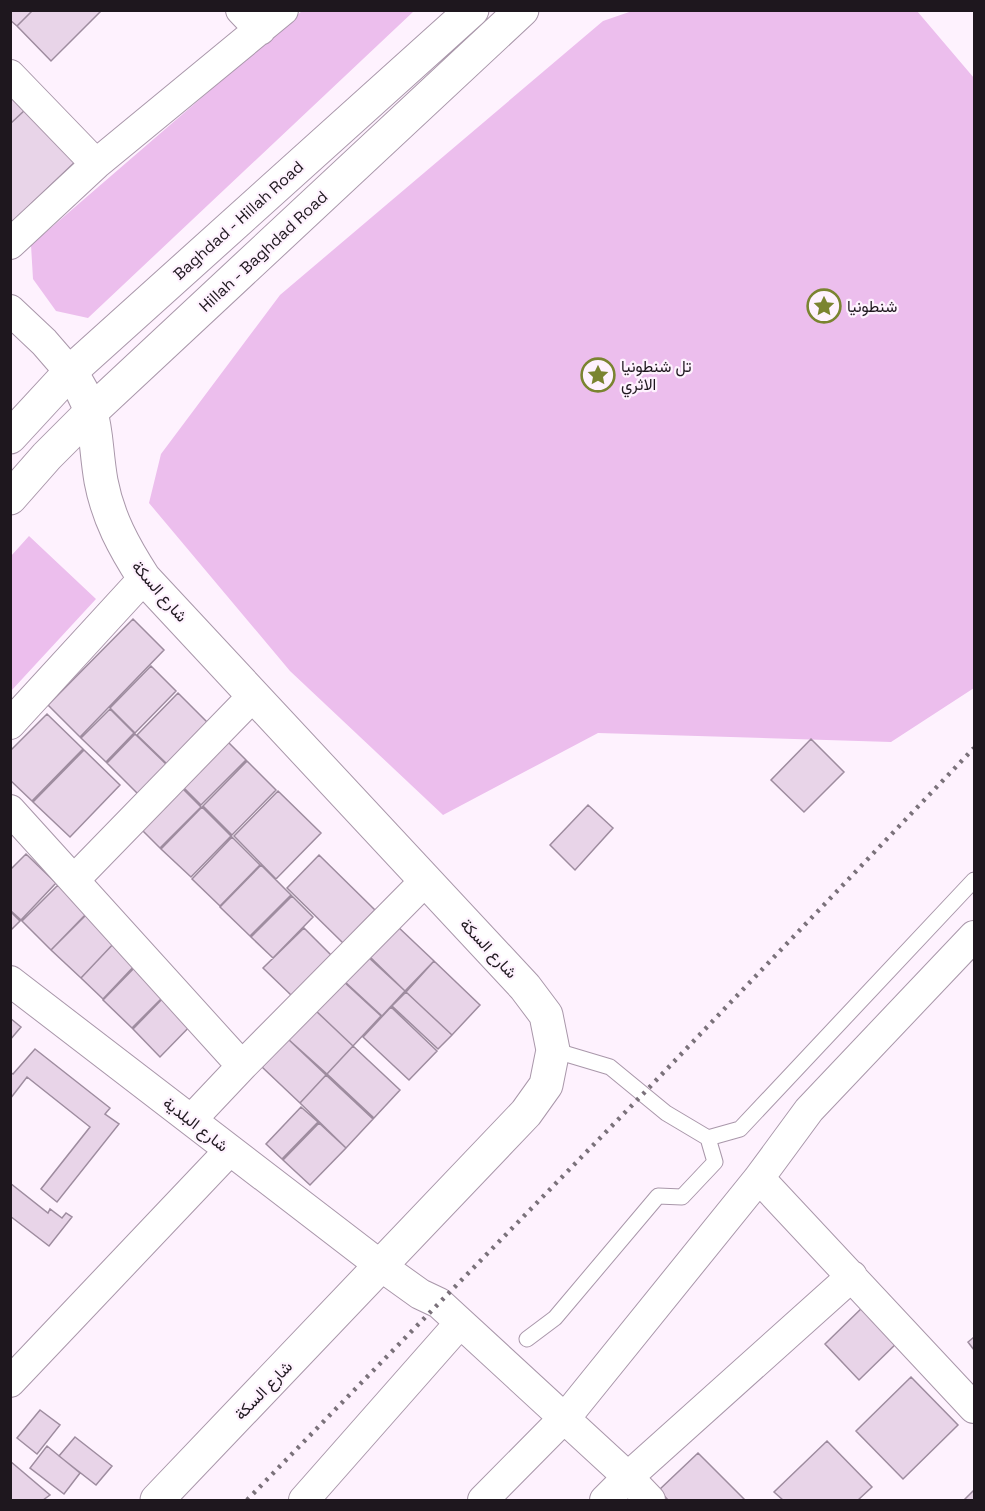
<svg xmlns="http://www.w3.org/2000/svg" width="985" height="1511" viewBox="0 0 985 1511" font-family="'Space Grotesk',Vazirmatn,sans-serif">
  <rect width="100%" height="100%" fill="#fef2fe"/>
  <path fill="#ecbeed" d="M635,10L917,11L974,78V688L891,742L598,733L443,815L290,671L149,503L161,454L280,295L603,21Z
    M302,11H414L88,318L56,311L33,279L31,245Z
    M29,536L96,599L11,691V556Z"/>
  <path fill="#e8d4e8" stroke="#9e8c9f" stroke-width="1.5" d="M10,10H33L17,26L10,20Z
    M33,10H102L51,61L17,26Z
    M10,93L26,109L10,124Z
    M26,109L76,161L10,224V124Z
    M133,619L164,650L80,737L48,705Z
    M151,666L176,691L135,733L110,708Z
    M178,693L208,723L168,765L137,735Z
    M110,709L134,733L106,762L81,738Z
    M47,714L83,749L32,801L10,780V751Z
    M219,733L246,760L201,805L174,778Z
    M135,734L167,765L138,794L107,763Z
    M811,739L844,772L804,812L771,780Z
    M84,750L120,785L70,837L33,802Z
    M247,761L276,790L232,835L203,806Z
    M173,779L201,807L160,848L132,820Z
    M278,791L321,833L276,879L234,836Z
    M588,805L613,828L575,870L550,845Z
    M202,807L231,836L191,877L161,849Z
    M232,837L260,865L220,906L192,879Z
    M26,854L56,883L21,920L10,910V870Z
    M319,855L375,910L343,943L287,888Z
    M261,865L291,895L250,936L220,907Z
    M58,885L87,913L51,950L22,921Z
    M292,896L313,917L273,958L251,937Z
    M10,911L20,921L10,931Z
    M87,914L116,941L81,978L51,950Z
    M396,925L434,961L405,991L368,955Z
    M304,928L331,955L292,996L263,968Z
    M116,941L138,962L103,999L81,978Z
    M367,956L405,991L382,1016L344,981Z
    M434,961L480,1005L452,1035L406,992Z
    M139,963L168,992L132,1028L103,1000Z
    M343,981L381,1016L353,1046L315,1010Z
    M406,992L452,1035L438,1049L392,1006Z
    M168,993L196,1020L160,1057L133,1029Z
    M391,1007L437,1051L409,1080L363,1037Z
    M315,1010L353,1046L327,1074L288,1039Z
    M10,1018L21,1027L10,1040Z
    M288,1039L326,1075L300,1103L262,1067Z
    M353,1046L400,1090L374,1118L327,1074Z
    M35,1049L110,1108L105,1114L119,1124L57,1202L41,1189L90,1127L27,1077L10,1099V1072L13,1074Z
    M326,1075L373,1119L346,1148L300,1103Z
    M301,1107L318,1122L282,1159L266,1144Z
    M319,1123L346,1148L310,1185L283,1160Z
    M10,1183L48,1213L50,1209L62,1218L66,1213L72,1217L49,1246L10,1216Z
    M868,1302L903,1337L859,1380L825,1344Z
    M974,1337V1350L968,1342Z
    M911,1377L958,1425L903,1479L856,1431Z
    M40,1410L60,1425L37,1454L17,1438Z
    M75,1437L112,1466L96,1485L59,1456Z
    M827,1441L872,1487L858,1500H783L774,1492Z
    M47,1446L80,1473L64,1494L30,1468Z
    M698,1453L745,1500H668L659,1490Z
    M10,1461L50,1495L43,1500H10Z
    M974,1490V1500H964Z"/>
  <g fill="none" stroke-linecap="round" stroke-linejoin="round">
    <defs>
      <path id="lane" d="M553,1050L610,1067L666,1113L708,1138L740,1129L974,880
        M527,1339L555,1318L658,1196L682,1197L715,1162L708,1138"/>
      <path id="street" d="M241,10L260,30
        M10,75L96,164
        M10,244L96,164L283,10
        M10,310L44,342L70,372
        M10,724L144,578
        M10,810L242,1066L191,1120
        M74,880L254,695
        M10,981L381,1266L420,1294L439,1303L628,1477L650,1500
        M242,1066L426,880
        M759,1178L974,1408
        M10,1382L230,1150
        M304,1500L460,1323
        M483,1500L570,1412L759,1178L809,1110L974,936
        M605,1500L628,1477L852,1276"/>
      <path id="secondary" d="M70,372C100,414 93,434 101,481C108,518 124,547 144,578L525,987L546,1015L553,1050L546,1085L526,1113L157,1500"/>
      <path id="primary" d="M10,437L70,372L472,10
        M10,498L47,456L92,411L522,10"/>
    </defs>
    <use href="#lane" stroke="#a997aa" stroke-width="17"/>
    <use href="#street" stroke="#a997aa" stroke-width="32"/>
    <use href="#secondary" stroke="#a997aa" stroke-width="35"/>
    <use href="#primary" stroke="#a997aa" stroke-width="35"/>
    <use href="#lane" stroke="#fff" stroke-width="15"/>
    <use href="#street" stroke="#fff" stroke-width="30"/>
    <use href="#secondary" stroke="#fff" stroke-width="33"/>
    <use href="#primary" stroke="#fff" stroke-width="33"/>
    <path stroke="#7a717a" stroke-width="4.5" stroke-dasharray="3 6" stroke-linecap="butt" d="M247,1500L643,1094L974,748"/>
  </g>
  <defs>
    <symbol id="sight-ring" viewBox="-11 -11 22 22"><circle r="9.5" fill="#fef2fe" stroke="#7a8430" stroke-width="1.5"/><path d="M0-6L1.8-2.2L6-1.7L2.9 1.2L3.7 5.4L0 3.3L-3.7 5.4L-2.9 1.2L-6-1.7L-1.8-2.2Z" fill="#7a8430"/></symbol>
  </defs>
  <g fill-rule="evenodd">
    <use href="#sight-ring" x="805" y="287" width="38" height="38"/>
    <use href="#sight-ring" x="579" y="356" width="38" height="38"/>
  </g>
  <g text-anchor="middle" stroke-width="4.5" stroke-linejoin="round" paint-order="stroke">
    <g font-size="16" fill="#1e171e" stroke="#fef2fe">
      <text transform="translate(238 220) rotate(-42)" y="6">Baghdad - Hillah Road</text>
      <text transform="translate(263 251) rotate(-43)" y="6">Hillah - Baghdad Road</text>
      <text transform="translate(160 591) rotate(49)" y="6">شارع السكة</text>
      <text transform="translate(489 948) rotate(47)" y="6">شارع السكة</text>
      <text transform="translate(196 1124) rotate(38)" y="6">شارع البلدية</text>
      <text transform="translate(263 1390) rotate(-46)" y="6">شارع السكة</text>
    </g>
    <g font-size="16" fill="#1e171e" stroke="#fef2fe" text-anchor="start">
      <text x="847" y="312">شنطونيا</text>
      <text x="621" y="372">تل شنطونيا<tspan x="621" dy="18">الاثري</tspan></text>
    </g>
  </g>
  <rect width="985" height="1511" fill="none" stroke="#1e171e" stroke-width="24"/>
</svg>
